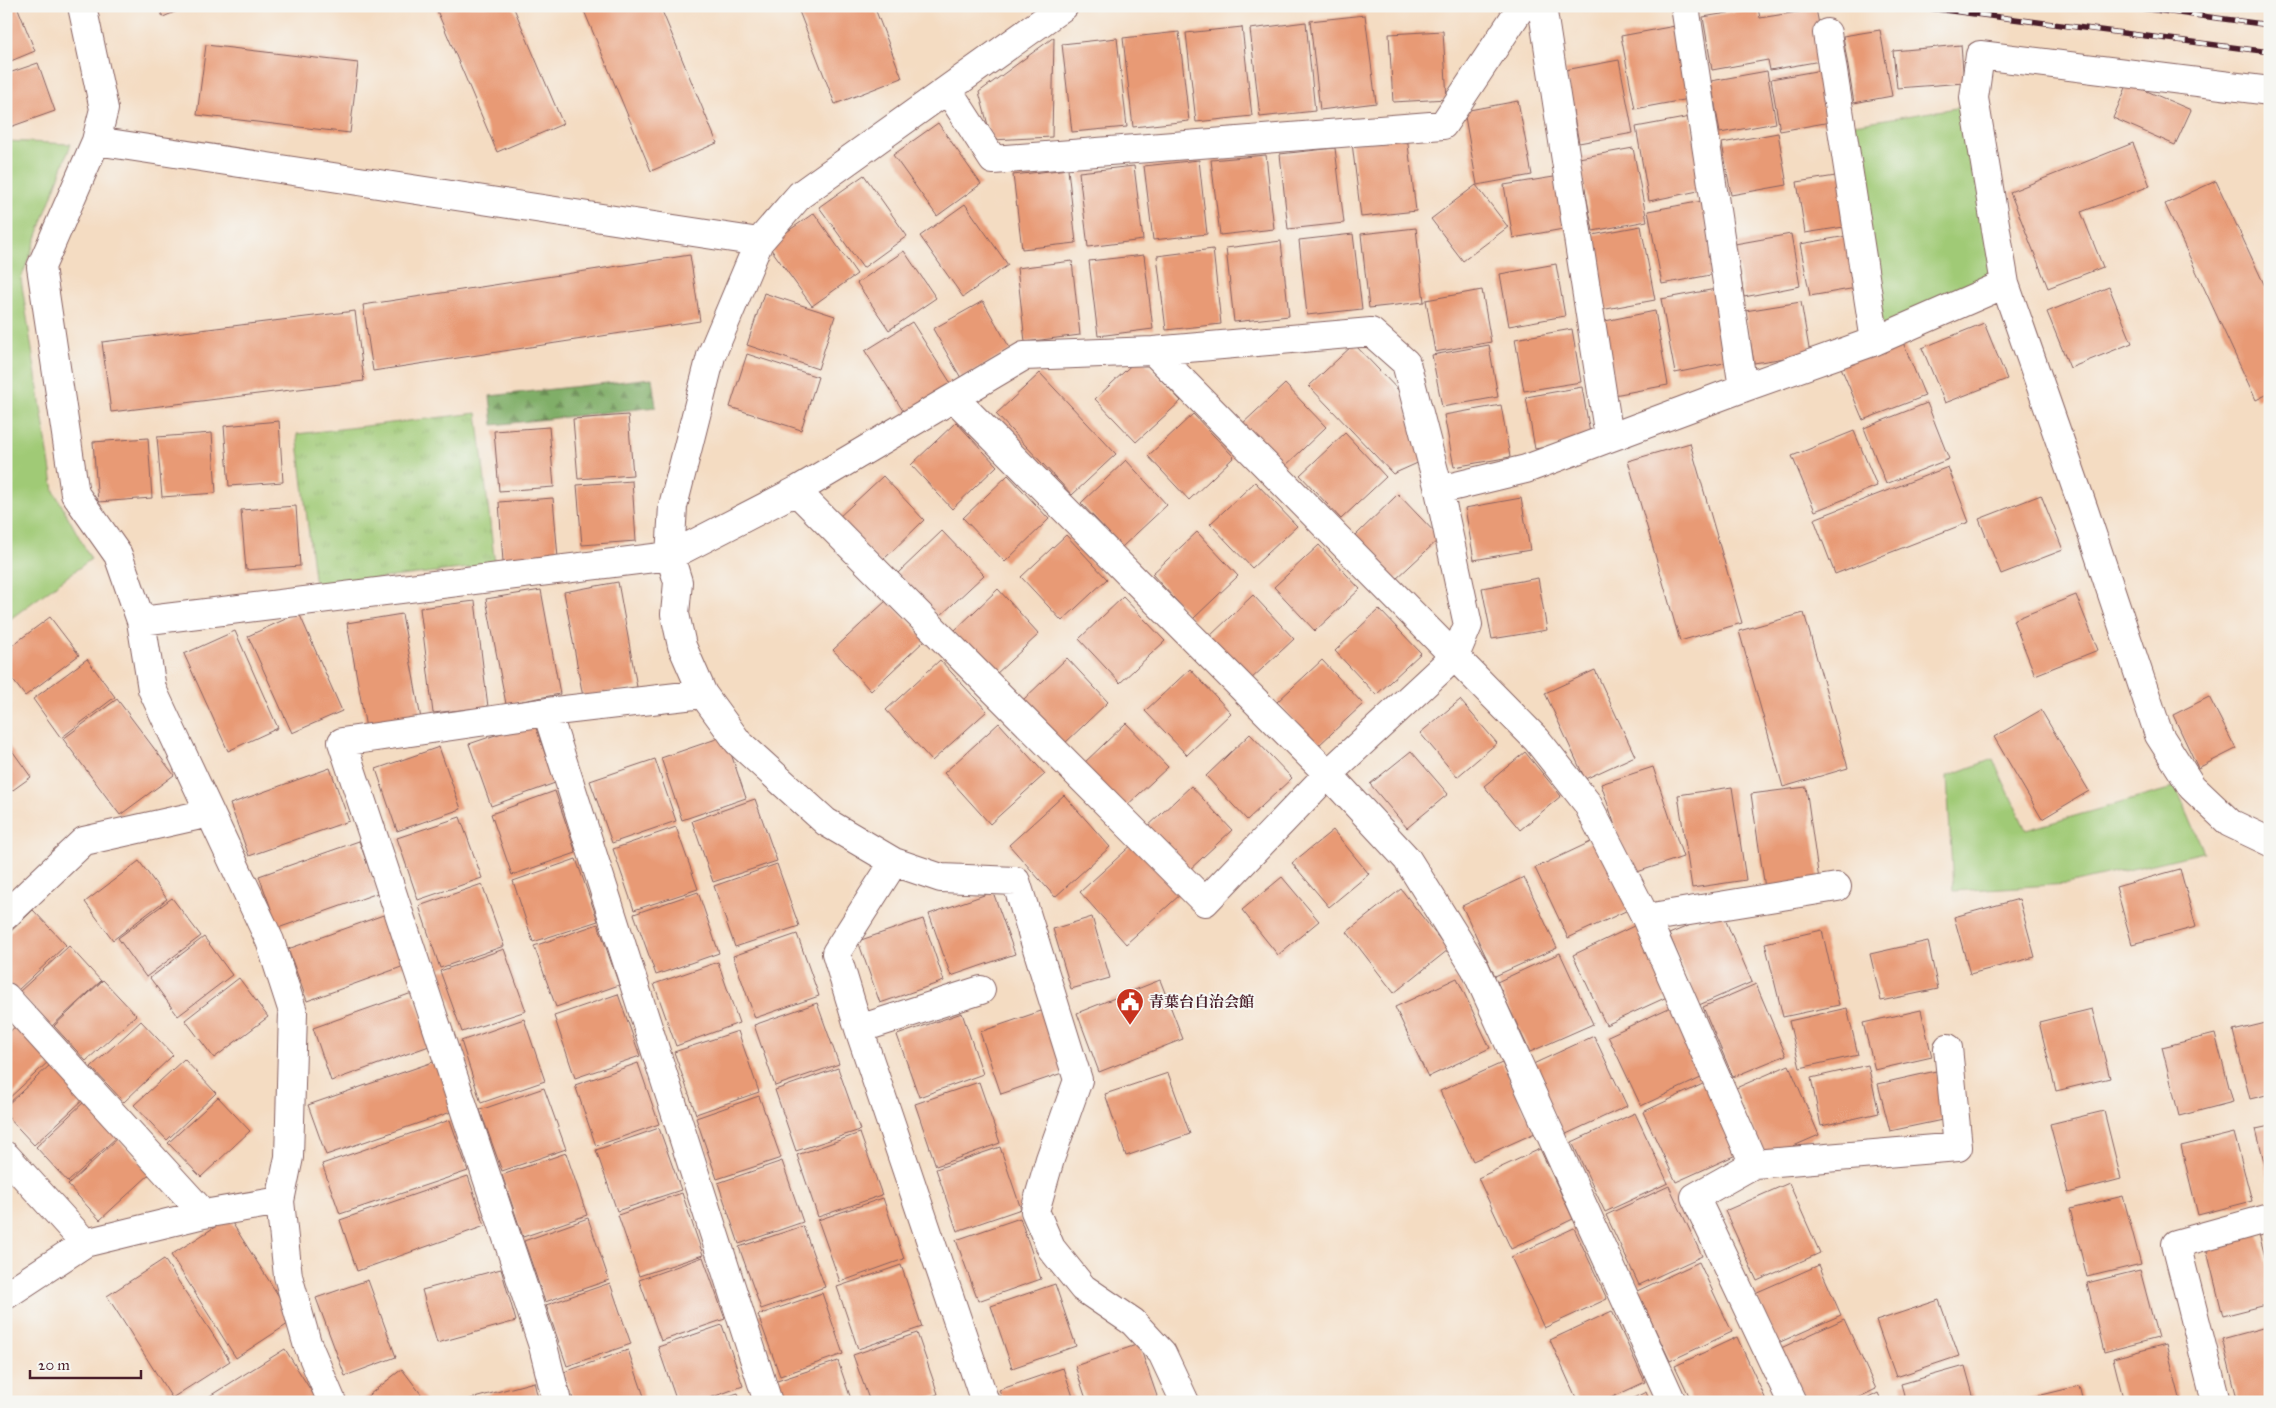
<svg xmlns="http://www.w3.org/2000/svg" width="2276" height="1408" viewBox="0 0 2276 1408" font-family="'IM FELL Great Primer','Noto Serif JP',serif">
  <defs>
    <pattern id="forest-firs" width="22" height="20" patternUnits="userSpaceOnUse" patternTransform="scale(1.25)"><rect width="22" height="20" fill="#80ae67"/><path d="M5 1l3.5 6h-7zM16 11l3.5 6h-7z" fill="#6b8d55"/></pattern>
    <pattern id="park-tufts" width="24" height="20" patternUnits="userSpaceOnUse" patternTransform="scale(1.25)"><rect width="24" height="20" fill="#a0ca76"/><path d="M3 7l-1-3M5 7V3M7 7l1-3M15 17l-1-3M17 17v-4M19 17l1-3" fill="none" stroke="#8bad66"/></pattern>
  </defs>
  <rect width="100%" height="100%" fill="#f6f6f2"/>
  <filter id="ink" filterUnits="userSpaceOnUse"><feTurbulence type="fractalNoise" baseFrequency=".02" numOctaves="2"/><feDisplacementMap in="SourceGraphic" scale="10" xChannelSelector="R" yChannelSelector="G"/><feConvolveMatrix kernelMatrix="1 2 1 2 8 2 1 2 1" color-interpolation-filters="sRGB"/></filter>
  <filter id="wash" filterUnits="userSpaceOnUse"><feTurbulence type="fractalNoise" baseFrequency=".0096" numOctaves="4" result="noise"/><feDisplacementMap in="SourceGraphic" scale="20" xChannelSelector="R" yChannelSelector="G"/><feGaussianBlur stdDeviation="1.12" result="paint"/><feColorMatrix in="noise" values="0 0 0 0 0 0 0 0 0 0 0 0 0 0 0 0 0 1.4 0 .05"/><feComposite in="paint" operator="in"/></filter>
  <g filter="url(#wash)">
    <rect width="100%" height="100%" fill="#f4dcc2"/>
    <path fill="#a0ca76" stroke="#757450" d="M1963,107L1997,278L1882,327L1854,124Z
      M6,141L71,144L21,279L54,491L91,559L6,622V502L12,497L6,490Z
      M1993,759L2026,830L2176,787L2204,852L2068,884L1953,891L1947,776Z"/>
    <path fill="url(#forest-firs)" stroke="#656649" d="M652,378L656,407L493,425L490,396Z"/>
    <path fill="url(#park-tufts)" stroke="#757450" d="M477,413L495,565L315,586L297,434Z"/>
    <g id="blocks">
      <path fill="#e89a74" d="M6,6H17L35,51L6,63Z
        M158,6H189L163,17Z
        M435,6H513L563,124L497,152Z
        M582,6H660L717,143L651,171Z
        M797,6H874L902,78L835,104Z
        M1758,8L1760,18L1816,9L1826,60L1770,70L1768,60L1712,70L1703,17Z
        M1365,15L1376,103L1320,110L1310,21Z
        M1306,22L1315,111L1260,117L1250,29Z
        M1675,26L1689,99L1635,109L1621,36Z
        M1242,27L1252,116L1196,122L1186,33Z
        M1880,30L1892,96L1854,103L1843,36Z
        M1443,31L1447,99L1393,102L1389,34Z
        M1179,32L1189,121L1133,127L1123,38Z
        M1054,37L1052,137L992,140L979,92Z
        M1117,38L1127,127L1072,132L1062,44Z
        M206,45L358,63L350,133L197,115Z
        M1961,45L1964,83L1897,88L1893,51Z
        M1619,60L1633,133L1579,143L1565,70Z
        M38,63L55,111L10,127L6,117V74Z
        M1827,69L1836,121L1780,131L1771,79Z
        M1767,71L1776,123L1720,133L1711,81Z
        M2128,83L2191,110L2175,145L2113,118Z
        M1518,101L1532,175L1477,185L1464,111Z
        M1690,117L1703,190L1649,201L1636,127Z
        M938,123L981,184L937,216L893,155Z
        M1778,133L1787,185L1731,195L1722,143Z
        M1407,136L1416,211L1361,217L1352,143Z
        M2133,143L2150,186L2081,212L2103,267L2048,288L2010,192Z
        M1335,148L1344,223L1288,229L1280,154Z
        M1633,148L1647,221L1593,231L1579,158Z
        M1266,155L1274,229L1220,235L1211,160Z
        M1199,160L1207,234L1153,240L1144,166Z
        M1134,166L1143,240L1088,247L1079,172Z
        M1068,169L1076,243L1022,249L1013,175Z
        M864,175L907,236L863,268L819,207Z
        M1842,175L1850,226L1805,233L1797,182Z
        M1560,176L1569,228L1513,238L1504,185Z
        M2216,181L2270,297V393L2256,400L2165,204Z
        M1476,185L1508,227L1463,261L1431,219Z
        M1703,201L1716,274L1662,284L1648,211Z
        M965,204L1008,265L963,297L920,236Z
        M814,213L857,274L812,306L768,245Z
        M1641,226L1655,300L1601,310L1587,236Z
        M1416,228L1424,302L1369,308L1361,234Z
        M1353,234L1362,309L1307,315L1299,240Z
        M1791,234L1800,286L1744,297L1735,244Z
        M1847,236L1856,288L1810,296L1800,244Z
        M1281,241L1289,316L1234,322L1226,248Z
        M1213,249L1221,324L1166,330L1157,256Z
        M904,251L936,298L889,330L857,283Z
        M690,255L700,321L373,371L363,305Z
        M1144,255L1153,329L1098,336L1089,261Z
        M1072,261L1080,335L1025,342L1017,268Z
        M1556,264L1565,316L1509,326L1500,274Z
        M2109,287L2132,343L2070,368L2047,312Z
        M1716,289L1729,362L1675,373L1661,299Z
        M1482,290L1491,342L1435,352L1426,300Z
        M764,293L835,316L818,369L747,345Z
        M983,301L1011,350L961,378L933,329Z
        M1801,302L1810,354L1754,363L1745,311Z
        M355,311L364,381L111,412L102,342Z
        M1655,311L1668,385L1614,395L1600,322Z
        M912,322L952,385L905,414L865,351Z
        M1984,323L2007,379L1945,403L1922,348Z
        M1572,329L1581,382L1524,391L1515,339Z
        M1902,340L1925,396L1863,420L1840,365Z
        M1354,344L1403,395L1422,461L1393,474L1309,386Z
        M1489,345L1498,397L1442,407L1432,355Z
        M747,354L818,377L801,430L730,407Z
        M1140,357L1181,401L1136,442L1095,399Z
        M1040,373L1116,454L1072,495L996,414Z
        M1285,384L1326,427L1281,470L1240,426Z
        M1582,387L1591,439L1535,449L1526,397Z
        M1927,403L1949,459L1886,484L1864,428Z
        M1501,405L1510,457L1454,467L1444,415Z
        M1193,414L1234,457L1189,500L1148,456Z
        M628,415L633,475L578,479L573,419Z
        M279,421L283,482L229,486L224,426Z
        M956,422L997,466L952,509L911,465Z
        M549,427L554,487L499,491L494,431Z
        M1854,431L1877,486L1815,511L1792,456Z
        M212,433L216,493L162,497L157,437Z
        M1345,433L1386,477L1341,519L1300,475Z
        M148,438L152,498L98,502L93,442Z
        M1690,443L1742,623L1680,641L1628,461Z
        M1126,460L1167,505L1122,547L1081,503Z
        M1948,467L1969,522L1835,574L1814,519Z
        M1008,475L1049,519L1005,562L963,518Z
        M883,476L924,520L880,563L838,518Z
        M632,481L636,541L582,545L577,485Z
        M1255,482L1297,526L1252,568L1210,524Z
        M1398,494L1440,538L1395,580L1354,537Z
        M2041,495L2063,550L2001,574L1979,519Z
        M553,498L558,558L503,562L499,502Z
        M1521,498L1530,550L1474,560L1465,508Z
        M296,506L300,566L246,570L241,510Z
        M942,531L984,575L939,617L898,573Z
        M1197,532L1238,576L1193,619L1152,574Z
        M1066,535L1107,579L1062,621L1021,577Z
        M1319,545L1360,589L1315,631L1274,587Z
        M1538,578L1547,630L1492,639L1482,588Z
        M618,582L637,687L583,697L564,592Z
        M998,589L1039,634L994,676L953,632Z
        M541,590L560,694L506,704L486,599Z
        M1253,595L1294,639L1249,681L1208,638Z
        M2076,595L2098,650L2035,675L2013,620Z
        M1123,597L1165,641L1120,683L1079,639Z
        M887,600L925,640L871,691L833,650Z
        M475,601L488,707L433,713L420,608Z
        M1379,609L1421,653L1376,695L1335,651Z
        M299,613L342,711L292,733L248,636Z
        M1804,613L1848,768L1783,787L1739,631Z
        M402,614L421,719L366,728L347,623Z
        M50,617L79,655L25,696L6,671V650Z
        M235,631L278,728L228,751L184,654Z
        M1067,658L1108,702L1063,745L1022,701Z
        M87,659L115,697L61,738L33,699Z
        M940,660L987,711L932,761L886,710Z
        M1322,660L1363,704L1318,746L1277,702Z
        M1190,669L1231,713L1187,755L1145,711Z
        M1595,670L1635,756L1585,779L1545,693Z
        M2209,697L2236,749L2198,768L2173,715Z
        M117,699L174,775L120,815L63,739Z
        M1460,700L1497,743L1457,777L1420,733Z
        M2041,710L2089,791L2042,819L1994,737Z
        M534,722L555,783L491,806L469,744Z
        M999,723L1045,774L990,824L944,773Z
        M1126,723L1168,767L1123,809L1082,765Z
        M1250,734L1292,778L1247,820L1206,776Z
        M725,736L746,798L682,820L661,758Z
        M6,742L31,777L6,795Z
        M439,747L461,809L397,831L376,769Z
        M1411,751L1448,794L1407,828L1370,784Z
        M1525,752L1561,796L1520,830L1484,786Z
        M655,759L676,821L612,843L590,781Z
        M1653,767L1683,857L1631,874L1601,784Z
        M330,768L349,821L249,856L230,804Z
        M1191,786L1232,830L1187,872L1146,828Z
        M1732,787L1746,880L1692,888L1678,795Z
        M1806,787L1819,880L1765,888L1751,794Z
        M555,791L576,853L512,875L491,814Z
        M1064,795L1110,847L1055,897L1009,845Z
        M755,799L777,861L713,882L692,821Z
        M460,817L482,878L418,900L397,838Z
        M676,827L698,889L634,910L613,849Z
        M1333,830L1369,874L1329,907L1292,863Z
        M1597,839L1630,909L1568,938L1535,868Z
        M359,841L378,893L278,928L259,876Z
        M1135,842L1181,894L1126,944L1080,892Z
        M576,859L598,921L533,942L513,881Z
        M139,861L167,899L113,940L85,902Z
        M777,864L799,926L735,947L714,886Z
        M2180,869L2196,927L2132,944L2116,887Z
        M1282,877L1319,921L1278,955L1242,910Z
        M1524,877L1557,948L1495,976L1462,906Z
        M482,884L504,946L440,968L419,906Z
        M1401,889L1448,950L1394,993L1347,932Z
        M698,892L719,953L656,975L634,914Z
        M993,892L1015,954L951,976L929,914Z
        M172,898L201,936L146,977L118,938Z
        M2019,899L2035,957L1970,974L1954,917Z
        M33,910L66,945L17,991L6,980V936Z
        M1722,912L1752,982L1699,1005L1669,934Z
        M389,913L407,965L307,1001L288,949Z
        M1092,917L1110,978L1071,989L1053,929Z
        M923,919L944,981L880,1003L858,941Z
        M598,924L619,985L556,1007L534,946Z
        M1636,925L1669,996L1606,1025L1573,955Z
        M1822,930L1839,1005L1783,1017L1765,943Z
        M797,934L819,996L755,1018L733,956Z
        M204,937L232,975L178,1016L150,978Z
        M1928,941L1938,989L1881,1001L1870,954Z
        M69,946L101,981L51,1027L19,992Z
        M504,949L526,1011L462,1032L440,971Z
        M1560,953L1593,1024L1530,1052L1497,982Z
        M718,962L739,1023L676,1046L654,984Z
        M239,978L268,1017L214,1058L185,1020Z
        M1457,978L1490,1048L1428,1077L1395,1007Z
        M103,980L136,1015L86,1061L54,1026Z
        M1160,980L1183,1039L1099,1072L1077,1013Z
        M1756,984L1786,1055L1733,1077L1703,1007Z
        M412,993L432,1045L331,1081L313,1028Z
        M618,994L640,1056L575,1078L554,1016Z
        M817,1003L839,1064L775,1086L754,1025Z
        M1671,1007L1703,1077L1641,1106L1608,1036Z
        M1847,1008L1858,1055L1800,1068L1789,1021Z
        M2092,1009L2110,1078L2056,1091L2039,1022Z
        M1044,1010L1065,1072L1001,1094L980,1032Z
        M1921,1010L1932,1057L1875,1070L1863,1023Z
        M962,1013L983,1074L919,1097L897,1035Z
        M524,1019L545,1081L481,1103L461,1041Z
        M141,1021L173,1055L124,1102L91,1067Z
        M2270,1022V1094L2250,1099L2233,1031Z
        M17,1025L50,1060L6,1101V1035Z
        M738,1031L759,1092L696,1114L674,1052Z
        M2215,1034L2233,1102L2179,1116L2162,1047Z
        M1594,1036L1627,1106L1564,1135L1531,1065Z
        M184,1059L216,1093L167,1140L134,1105Z
        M436,1061L454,1111L326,1155L308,1105Z
        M638,1063L659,1124L596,1146L575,1085Z
        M1502,1063L1535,1133L1473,1161L1440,1091Z
        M51,1064L84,1099L34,1145L6,1115V1106Z
        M1789,1065L1819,1135L1766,1158L1736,1088Z
        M1868,1065L1879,1113L1821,1126L1811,1078Z
        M838,1068L860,1130L796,1151L775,1090Z
        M1936,1071L1947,1119L1890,1131L1878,1084Z
        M1168,1073L1190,1134L1126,1156L1105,1094Z
        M979,1082L1000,1143L936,1166L915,1104Z
        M1705,1083L1738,1154L1676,1182L1643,1112Z
        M544,1088L566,1149L502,1171L480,1110Z
        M759,1096L781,1158L717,1179L696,1118Z
        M218,1097L250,1131L201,1177L168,1143Z
        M85,1101L118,1136L68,1182L36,1147Z
        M2104,1111L2121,1179L2068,1193L2050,1124Z
        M1635,1113L1668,1183L1605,1212L1572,1142Z
        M450,1120L468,1171L340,1214L322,1164Z
        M2270,1126V1182H2269L2256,1129Z
        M659,1128L681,1190L617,1211L596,1150Z
        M860,1133L882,1195L818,1217L797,1155Z
        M2234,1133L2252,1201L2198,1215L2181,1146Z
        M117,1139L150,1174L100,1220L68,1185Z
        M1000,1147L1021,1209L957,1231L936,1169Z
        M1540,1149L1573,1219L1511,1249L1478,1178Z
        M566,1153L587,1215L523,1237L502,1175Z
        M782,1161L803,1222L739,1244L718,1183Z
        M468,1176L485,1226L357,1271L340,1220Z
        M1789,1183L1820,1253L1757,1281L1725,1211Z
        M1669,1186L1702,1256L1639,1285L1606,1215Z
        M682,1193L703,1255L639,1276L618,1215Z
        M2123,1196L2141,1264L2087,1277L2070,1209Z
        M883,1198L904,1259L840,1282L818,1220Z
        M229,1218L294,1320L236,1358L171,1255Z
        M588,1218L609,1280L545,1302L524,1241Z
        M1020,1218L1041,1279L978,1301L956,1240Z
        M803,1226L825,1287L761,1309L739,1247Z
        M1574,1228L1607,1299L1544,1328L1511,1257Z
        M2259,1234L2270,1275V1304L2223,1316L2206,1247Z
        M703,1257L725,1319L661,1341L639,1280Z
        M164,1259L230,1361L172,1398L107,1296Z
        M1699,1262L1732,1332L1670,1361L1637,1291Z
        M901,1265L922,1327L858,1349L837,1287Z
        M1819,1265L1841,1315L1778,1343L1755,1293Z
        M501,1269L516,1321L437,1343L422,1290Z
        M2140,1270L2158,1338L2104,1352L2087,1283Z
        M368,1280L396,1357L345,1376L316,1298Z
        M610,1283L631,1344L567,1366L546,1305Z
        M1055,1284L1076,1346L1012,1368L991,1306Z
        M822,1293L843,1354L780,1376L758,1315Z
        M1939,1300L1959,1356L1896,1377L1876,1321Z
        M1612,1311L1645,1382L1602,1402H1578L1550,1340Z
        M1844,1319L1876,1389L1849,1402H1806L1781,1348Z
        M722,1325L743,1386L699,1402H677L658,1347Z
        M2270,1326V1400L2238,1402L2222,1339Z
        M917,1333L938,1394L917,1402H870L853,1355Z
        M1737,1337L1767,1402H1692L1675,1366Z
        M1139,1344L1159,1402H1087L1075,1366Z
        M2166,1344L2181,1402H2124L2113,1358Z
        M285,1349L318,1402H200Z
        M628,1350L646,1402H574L564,1372Z
        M838,1361L852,1402H781L774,1382Z
        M1965,1366L1975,1402H1906L1901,1384Z
        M1063,1368L1075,1402H1003L999,1390Z
        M402,1369L427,1402H360Z
        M534,1382L539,1402H463V1401Z
        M2079,1386L2083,1402H2026L2025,1399Z
        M1646,1392L1650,1402H1625Z
        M738,1393L741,1402H712V1401Z
        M1878,1393L1882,1402H1861Z"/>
    </g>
  </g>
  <g filter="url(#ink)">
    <use href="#blocks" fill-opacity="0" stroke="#866160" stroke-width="1"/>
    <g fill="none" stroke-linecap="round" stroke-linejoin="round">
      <defs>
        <path id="minor" d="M82,6L104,109L96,141L41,267L75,494L118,555L141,621L152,689L270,941L293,1012L289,1157L280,1201L288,1276L307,1343L332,1402
          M1542,6L1609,437
          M1685,6L1743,388
          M1827,33L1875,341
          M948,90L993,160L1443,125L1522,6
          M2270,91L1980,55L1974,98L2005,284L2084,510L2159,735L2192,787L2230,823L2270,842
          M96,141L759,242
          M1153,351L1537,740L1587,803L1646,918L1754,1164L1695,1197L1792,1402
          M954,398L1328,774L1407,859L1475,968L1672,1402
          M1439,490L1526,469L1743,388L1875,341L2005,284
          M141,621L670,556L796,491L1024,356L1153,351L1371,332L1406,363L1439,490L1468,625L1455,656L1328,774L1205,902L796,491
          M703,694L682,646L675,614L678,582L670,556L673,506L711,356L759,242L800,195L1064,6
          M547,712L768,1402
          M894,862L941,878L1016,881L1078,1080L1050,1159L1035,1211L1051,1248L1083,1288L1133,1322L1162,1353L1185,1402
          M6,915L84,841L209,813
          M1646,918L1837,887
          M6,997L204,1214
          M859,1029L981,990
          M6,1156L85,1243
          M1754,1164L1958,1147L1948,1048
          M6,1295L85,1243L204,1214L280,1201
          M557,1402L543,1346L342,742L547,712L703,694L738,742L826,822L894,862L836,953L859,1029L985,1402
          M2216,1402L2176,1244L2270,1218"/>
      </defs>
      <use href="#minor" stroke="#866160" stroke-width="30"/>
      <use href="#minor" stroke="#fff" stroke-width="28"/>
      <defs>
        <path id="rail" d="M1913,6L2270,52
          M2125,6L2270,25"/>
      </defs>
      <use href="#rail" stroke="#4a1f2b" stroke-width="5.5"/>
      <use href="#rail" stroke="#f6f6f2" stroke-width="4" stroke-dasharray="11" stroke-linecap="butt"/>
    </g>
  </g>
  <defs>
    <symbol id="civic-pin" viewBox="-11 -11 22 30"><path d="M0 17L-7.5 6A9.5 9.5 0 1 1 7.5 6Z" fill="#c8321e" stroke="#f6f6f2"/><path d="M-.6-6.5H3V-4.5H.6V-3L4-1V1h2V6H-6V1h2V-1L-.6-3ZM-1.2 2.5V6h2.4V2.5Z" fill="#fff"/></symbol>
  </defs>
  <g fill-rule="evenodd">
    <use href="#civic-pin" x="1114" y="986" width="32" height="43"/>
  </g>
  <g text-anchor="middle" stroke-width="4" stroke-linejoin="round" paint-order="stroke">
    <g font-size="15" font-weight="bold" fill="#4a1f2b" stroke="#f6f6f2" text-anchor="start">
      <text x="1149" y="1007">青葉台自治会館</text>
    </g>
  </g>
  <rect width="2276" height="1408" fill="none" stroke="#f6f6f2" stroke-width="25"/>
  <path d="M30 1370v8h111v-8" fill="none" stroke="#4a1f2b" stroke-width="2.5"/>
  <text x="38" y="1370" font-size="15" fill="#4a1f2b" stroke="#f6f6f2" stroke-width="4" paint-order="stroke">20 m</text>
</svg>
